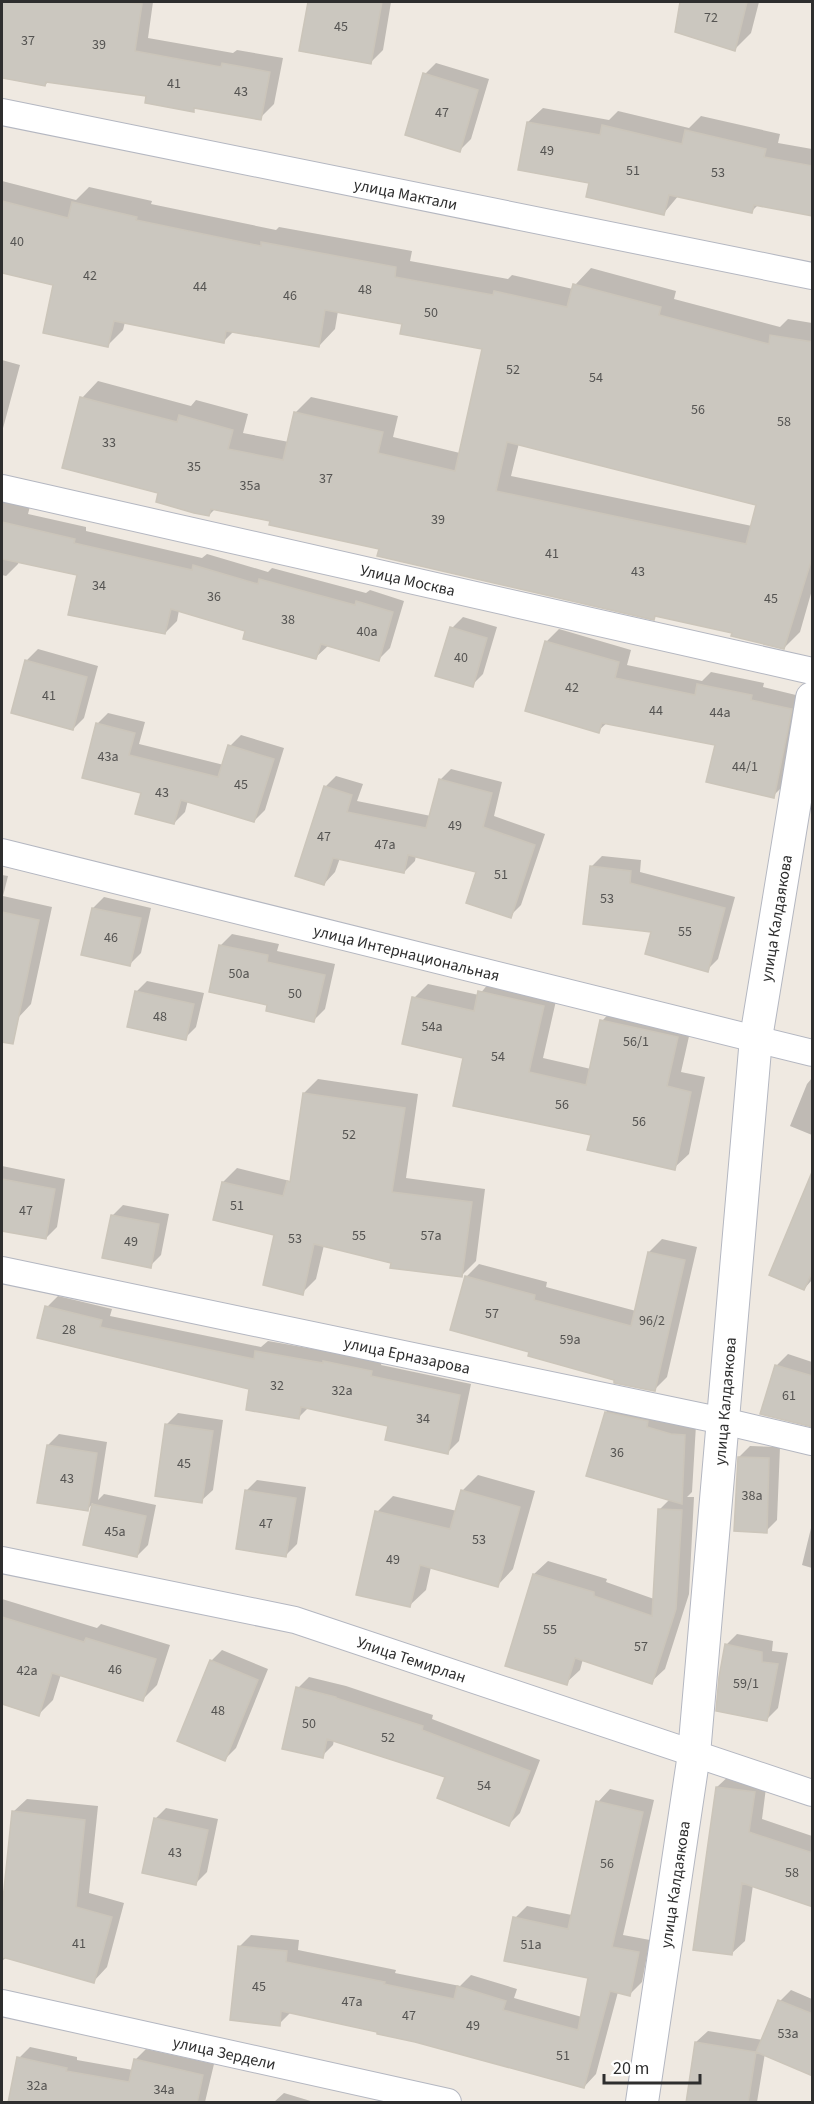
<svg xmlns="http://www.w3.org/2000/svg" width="814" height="2104" viewBox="0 0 814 2104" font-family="'Source Sans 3',sans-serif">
  <rect width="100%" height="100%" fill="#efe9e1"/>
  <path fill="#0003" fill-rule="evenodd" d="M2,2H153L148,38L233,53L237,50L283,58L274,104L260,118L196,107L193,110L148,95L49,81L45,85L2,76Z
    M310,2H391L383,50L371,62L301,50Z
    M681,2H759L751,33L735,49L677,31Z
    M436,63L489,79L471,139L460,150L425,74Z
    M543,108L609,120L618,111L689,128L701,116L780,134L778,143L812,149V215L758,205L751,212L679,195L664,213L591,182L528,122Z
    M2,181L76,200L89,187L152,201L151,204L276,230L279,227L412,251L410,261L508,279L512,275L573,289L575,285L591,268L676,291L674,299L780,327L788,319L812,323V590L800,632L784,648L734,632L658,615L654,618L272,519L216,508L209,515L160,492L82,398L98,381L191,406L196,400L248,414L243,433L289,442L295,413L311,397L398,416L393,437L460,453L483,348L404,323L338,311L335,329L319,346L234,331L223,342L125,322L123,330L107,346L55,284L2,271ZM519,443L757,504L752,526L511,476Z
    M2,360L20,365L2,432Z
    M2,500L30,506L28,514L86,527V531L202,558L207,554L268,572L272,568L366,593L370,590L404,601L390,648L378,660L329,645L316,657L247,630L179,610L177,621L165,633L79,574L19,561L18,564L6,576L2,575Z
    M463,617L497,627L483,674L472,685L452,628Z
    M559,629L631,650L627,665L702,681L711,672L764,683L763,687L804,697L786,783L773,796L717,744L608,722L598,731L546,642Z
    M38,649L98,666L84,718L73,729L13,712L27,660Z
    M108,713L145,722L139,744L224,765L230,746L241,735L284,748L265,810L254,821L188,800L185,812L174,823L142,792L97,724Z
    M451,769L502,782L494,816L545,834L521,905L510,916L478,871L416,855L415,861L404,872L340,858L335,872L324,884L325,787L336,776L363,784L357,801L431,816L440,780Z
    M602,856L641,860L640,872L735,897L718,959L707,970L653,931L591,867Z
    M2,875L8,876L3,896L52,907L31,1004L18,1018L2,1015Z
    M104,897L151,908L141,953L130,964L93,908Z
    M232,934L279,944L277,951L335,964L325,1009L314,1020L269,1004L211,990L221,945Z
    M494,977L558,992L543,1058L591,1069L602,1021L616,1006L692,1023L681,1072L705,1077L689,1154L674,1168L592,1134L465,1057L414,998L428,984L479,995Z
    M147,981L204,993L196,1027L185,1038L136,992Z
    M812,1078V1135L790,1126L807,1084Z
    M318,1079L418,1094L406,1178L485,1189L476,1261L462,1275L324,1245L316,1279L302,1293L276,1234L223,1182L237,1168L290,1181L291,1179L304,1093Z
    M2,1166L65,1179L57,1227L46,1238L2,1230Z
    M812,1175V1280L804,1289L771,1275Z
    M123,1205L169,1214L161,1255L150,1266L112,1216Z
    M662,1239L697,1247L667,1377L654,1390L531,1351L466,1277L479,1264L547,1282L546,1287L636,1311L649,1252Z
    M58,1296L112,1309L110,1316L261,1347L268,1341L382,1361L381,1365L471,1384L459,1441L448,1452L390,1424L309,1407L299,1417L251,1388L47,1307Z
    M788,1354L812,1362V1422L762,1413L777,1365Z
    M617,1401L696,1425L692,1492L687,1497H694L689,1594L665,1669L651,1682L583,1659L580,1670L566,1683L534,1574L548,1561L607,1579L606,1582L654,1599L659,1510L670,1499L606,1412Z
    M178,1413L223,1420L213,1490L201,1501L167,1424Z
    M59,1434L107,1442L98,1500L104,1494L156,1505L148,1545L137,1556L85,1544L93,1503L88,1509L48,1445Z
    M750,1446L780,1447L777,1520L766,1531L739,1457Z
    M478,1475L535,1491L513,1569L497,1586L431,1567L426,1590L409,1606L377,1512L393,1496L457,1511L462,1491Z
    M257,1480L306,1487L297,1544L286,1555L246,1491Z
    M812,1524V1568L802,1565Z
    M2,1599L97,1628L101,1624L170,1645L157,1685L143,1699L61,1674L53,1700L39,1714L2,1703Z
    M737,1634L773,1641L772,1651L788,1653L778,1708L767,1719L726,1645Z
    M222,1650L268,1669L236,1748L225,1759L211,1661Z
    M309,1677L346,1686L433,1715L432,1719L540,1760L520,1813L509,1824L447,1776L334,1740L333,1745L322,1756L298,1688Z
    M731,1774L767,1780L762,1819L812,1836V1902L753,1885L745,1941L731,1954L717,1787Z
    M610,1789L654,1800L623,1935L650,1940L642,1982L630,1994L618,1992L596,2074L584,2087L379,2031L291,2012L279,2024L239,1947L251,1935L299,1940L298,1950L396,1970L395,1973L460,1986L471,1975L517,1989L514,1998L582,2017L590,1977L515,1918L527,1906L572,1915L598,1802Z
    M27,1799L98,1806L89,1893L124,1903L107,1967L94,1981L7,1957L2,1961V1895H4L13,1812Z
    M166,1808L218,1819L207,1872L196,1883L155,1819Z
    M791,1990L812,1999V2074L765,2053L757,2102H687L696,2042L708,2031L763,2040L780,2001Z
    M30,2047L77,2057V2060L133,2070L135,2060L146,2049L214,2064L205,2102H9L19,2058Z
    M284,2093L314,2102H274Z"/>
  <path fill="#cbc7bf" stroke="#cbc5ba" stroke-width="1.5" fill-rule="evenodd" d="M2,2H125L142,4L135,51L221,67L222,63L270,72L261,120L194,108V112L145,103L146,96L46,82L45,86L2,78Z
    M308,2H382L371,64L299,51Z
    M680,2H747L735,51L675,32Z
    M423,73L478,90L460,152L405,135Z
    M527,122L600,135L602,125L682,144L685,130L766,149L764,157L813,166V216L754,205L752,213L669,195L664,215L586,197L589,183L518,170Z
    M2,201L68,218L72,202L137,217L136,220L261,246V242L396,267L395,277L493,295L494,291L567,307L573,284L661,307L659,315L769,344L770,335L813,342V555L784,649L731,636L732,633L655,616L654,620L377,556L379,549L269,525L270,521L211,509L209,516L194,513L156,502L158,493L62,468L80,397L177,422L179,415L233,430L228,449L283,460L294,412L383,432L378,453L455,471L482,349L400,334L402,324L325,310L319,347L226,331L224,343L114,321L108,347L43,333L53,285L2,273ZM507,442L756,505L746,544L496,491Z
    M2,522L75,539L74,543L192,570L193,565L258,584L259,579L355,605L356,601L393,612L379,661L321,644L316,659L243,639L245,631L171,609L165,634L68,615L77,575L2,559Z
    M450,627L487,638L473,687L435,676Z
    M545,641L619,662L615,678L695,695L697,684L752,695L751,700L792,709L774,798L706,782L715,745L602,723L599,733L525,711Z
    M25,660L87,677L73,730L11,713Z
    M96,723L135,733L129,755L218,777L228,745L274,759L254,822L181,800L174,824L135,814L141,793L82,778Z
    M439,779L492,793L483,827L535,845L511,918L466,903L476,872L408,855L404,873L333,858L324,885L295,876L324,786L352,795L347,812L426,828Z
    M590,866L631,871L630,883L725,908L708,972L645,954L651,932L583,924Z
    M92,908L141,918L130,966L81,955Z
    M2,912L39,920L13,1044L2,1042Z
    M219,945L268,955L267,962L325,975L314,1022L266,1011L267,1005L209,992Z
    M135,991L194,1004L186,1040L127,1027Z
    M478,991L544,1006L529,1072L586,1085L600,1020L678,1037L667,1086L691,1092L675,1170L587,1150L591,1135L453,1106L463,1058L402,1044L412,997L474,1011Z
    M303,1093L405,1108L392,1192L472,1202L462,1277L390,1268L391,1263L314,1244L303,1295L263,1285L274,1235L213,1220L222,1182L283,1196L287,1181L290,1182Z
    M812,1172L813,1270L804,1290L769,1275Z
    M2,1179L55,1189L46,1239L2,1231Z
    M111,1215L159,1224L151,1268L102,1258Z
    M648,1252L685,1260L655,1391L614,1383V1380L528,1356L529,1352L450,1330L465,1276L535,1295L534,1300L631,1326Z
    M45,1306L102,1320L100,1327L254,1359L255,1351L323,1363V1361L372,1371L371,1376L460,1395L448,1454L385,1440L388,1426L301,1407L299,1419L246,1410L249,1389L37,1338Z
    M775,1365L813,1376V1427L760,1414Z
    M605,1412L648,1421L647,1427L671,1434L685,1435L682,1504L586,1476Z
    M165,1424L213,1431L202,1503L155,1496Z
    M47,1445L97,1453L88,1511L37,1503Z
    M738,1457L769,1458L767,1533L734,1531Z
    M245,1490L296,1498L286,1557L236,1549Z
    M461,1490L520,1507L498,1587L420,1565L410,1607L356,1595L375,1511L450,1529Z
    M92,1504L146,1516L137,1557L83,1545Z
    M658,1509L682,1510L676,1609L652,1684L575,1658L567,1685L505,1666L533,1574L594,1592V1596L652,1616Z
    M2,1617L84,1642L86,1638L156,1659L143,1701L52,1673L39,1716L2,1704Z
    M725,1644L762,1652V1662L778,1664L767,1721L716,1711L719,1677Z
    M210,1660L258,1680L225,1761L177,1741Z
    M296,1687L336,1697V1698L423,1726L422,1730L530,1771L509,1826L437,1798L445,1777L327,1739L323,1758L282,1749Z
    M716,1787L755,1792L749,1832L813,1853V1907L742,1883L732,1955L693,1950Z
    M596,1801L643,1812L612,1947L639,1952L630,1996L610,1991L584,2088L415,2042L377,2034V2032L281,2011L280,2026L230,2020L238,1946L287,1951L286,1962L385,1982L384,1984L454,1999L457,1986L506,2001L503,2010L578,2030L588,1978L504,1961L513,1917L568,1929Z
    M12,1811L85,1820L76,1907L112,1917L94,1983L2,1957V1909Z
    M154,1818L208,1830L196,1885L142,1873Z
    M778,2000L813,2014V2076L756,2052Z
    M695,2042L756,2052L748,2103H686Z
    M17,2057L67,2068L66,2071L129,2082L134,2059L203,2075L197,2103H8Z"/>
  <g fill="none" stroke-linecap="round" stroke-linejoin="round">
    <defs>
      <g id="minor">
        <path id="s1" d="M2,112L812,276"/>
        <path id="s2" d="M2,488L812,671"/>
        <path id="s3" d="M2,852L812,1053"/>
        <path id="s4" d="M2,1270L723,1421L812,1442"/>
        <path id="s5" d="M2,1560L295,1620L812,1793"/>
        <path id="s6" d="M2,2003L448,2102"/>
      </g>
      <g id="tertiary">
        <path id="s7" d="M642,2102L694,1754L756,1038L812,698"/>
      </g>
    </defs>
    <use href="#minor" stroke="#b4b7c1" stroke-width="28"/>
    <use href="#tertiary" stroke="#b4b7c1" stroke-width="34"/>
    <use href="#minor" stroke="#fff" stroke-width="26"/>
    <use href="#tertiary" stroke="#fff" stroke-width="32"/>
  </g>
  <g text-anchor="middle" stroke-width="4.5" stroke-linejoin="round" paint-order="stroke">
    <g font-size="14" fill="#555452">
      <text x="711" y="22">72</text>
      <text x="341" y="31">45</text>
      <text x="28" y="45">37</text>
      <text x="99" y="49">39</text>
      <text x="174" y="88">41</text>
      <text x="241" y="96">43</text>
      <text x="442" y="117">47</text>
      <text x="547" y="155">49</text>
      <text x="633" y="175">51</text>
      <text x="718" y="177">53</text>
      <text x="17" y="246">40</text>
      <text x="90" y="280">42</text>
      <text x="200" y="291">44</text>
      <text x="365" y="294">48</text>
      <text x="290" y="300">46</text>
      <text x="431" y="317">50</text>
      <text x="513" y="374">52</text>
      <text x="596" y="382">54</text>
      <text x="698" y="414">56</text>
      <text x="784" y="426">58</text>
      <text x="109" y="447">33</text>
      <text x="194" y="471">35</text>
      <text x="326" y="483">37</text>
      <text x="250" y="490">35а</text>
      <text x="438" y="524">39</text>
      <text x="552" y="558">41</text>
      <text x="638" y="576">43</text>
      <text x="99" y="590">34</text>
      <text x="214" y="601">36</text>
      <text x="771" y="603">45</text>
      <text x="288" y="624">38</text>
      <text x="367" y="636">40а</text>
      <text x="461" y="662">40</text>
      <text x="572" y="692">42</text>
      <text x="49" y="700">41</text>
      <text x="656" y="715">44</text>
      <text x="720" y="717">44а</text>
      <text x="108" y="761">43а</text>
      <text x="745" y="771">44/1</text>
      <text x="241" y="789">45</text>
      <text x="162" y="797">43</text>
      <text x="455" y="830">49</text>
      <text x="324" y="841">47</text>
      <text x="385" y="849">47а</text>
      <text x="501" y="879">51</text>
      <text x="607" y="903">53</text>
      <text x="685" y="936">55</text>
      <text x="111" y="942">46</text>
      <text x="239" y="978">50а</text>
      <text x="295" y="998">50</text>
      <text x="160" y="1021">48</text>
      <text x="432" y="1031">54а</text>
      <text x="636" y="1046">56/1</text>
      <text x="498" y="1061">54</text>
      <text x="562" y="1109">56</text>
      <text x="639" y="1126">56</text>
      <text x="349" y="1139">52</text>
      <text x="237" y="1210">51</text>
      <text x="26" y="1215">47</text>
      <text x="359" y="1240">55</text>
      <text x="431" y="1240">57а</text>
      <text x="295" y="1243">53</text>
      <text x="131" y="1246">49</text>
      <text x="492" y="1318">57</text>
      <text x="652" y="1325">96/2</text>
      <text x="69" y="1334">28</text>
      <text x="570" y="1344">59а</text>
      <text x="277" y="1390">32</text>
      <text x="342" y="1395">32а</text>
      <text x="789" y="1400">61</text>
      <text x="423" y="1423">34</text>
      <text x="617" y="1457">36</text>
      <text x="184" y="1468">45</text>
      <text x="67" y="1483">43</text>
      <text x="752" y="1500">38а</text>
      <text x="266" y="1528">47</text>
      <text x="115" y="1536">45а</text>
      <text x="479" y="1544">53</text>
      <text x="393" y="1564">49</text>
      <text x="550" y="1634">55</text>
      <text x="641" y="1651">57</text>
      <text x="115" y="1674">46</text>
      <text x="27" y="1675">42а</text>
      <text x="746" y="1688">59/1</text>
      <text x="218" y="1715">48</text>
      <text x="309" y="1728">50</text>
      <text x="388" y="1742">52</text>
      <text x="484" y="1790">54</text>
      <text x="175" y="1857">43</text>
      <text x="607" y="1868">56</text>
      <text x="792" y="1877">58</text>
      <text x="79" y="1948">41</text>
      <text x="531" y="1949">51а</text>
      <text x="259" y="1991">45</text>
      <text x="352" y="2006">47а</text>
      <text x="409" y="2020">47</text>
      <text x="473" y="2030">49</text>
      <text x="788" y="2038">53а</text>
      <text x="563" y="2060">51</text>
      <text x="37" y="2090">32а</text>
      <text x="164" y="2094">34а</text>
    </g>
    <g font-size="16" fill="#2e2e2e" stroke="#fff">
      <text dy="6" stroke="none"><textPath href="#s1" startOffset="412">улица Мактали</textPath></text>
      <text dy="6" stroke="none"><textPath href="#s2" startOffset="416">Улица Москва</textPath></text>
      <text dy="6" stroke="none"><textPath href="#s7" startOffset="1192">улица Калдаякова</textPath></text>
      <text dy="6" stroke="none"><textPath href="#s3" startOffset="417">улица Интернациональная</textPath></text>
      <text dy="6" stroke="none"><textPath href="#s4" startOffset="414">улица Ерназарова</textPath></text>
      <text dy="6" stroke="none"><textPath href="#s7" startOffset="706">улица Калдаякова</textPath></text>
      <text dy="6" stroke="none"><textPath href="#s5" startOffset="422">Улица Темирлан</textPath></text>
      <text dy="6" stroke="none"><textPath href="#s7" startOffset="220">улица Калдаякова</textPath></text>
      <text dy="6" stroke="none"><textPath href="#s6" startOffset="228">улица Зердели</textPath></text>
    </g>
  </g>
  <rect width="814" height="2104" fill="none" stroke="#2e2e2e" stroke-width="6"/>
  <path d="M604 2074v9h96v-9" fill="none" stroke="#2e2e2e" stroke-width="3"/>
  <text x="613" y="2074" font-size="18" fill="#2e2e2e" stroke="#ffffff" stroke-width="4.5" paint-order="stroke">20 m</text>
</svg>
